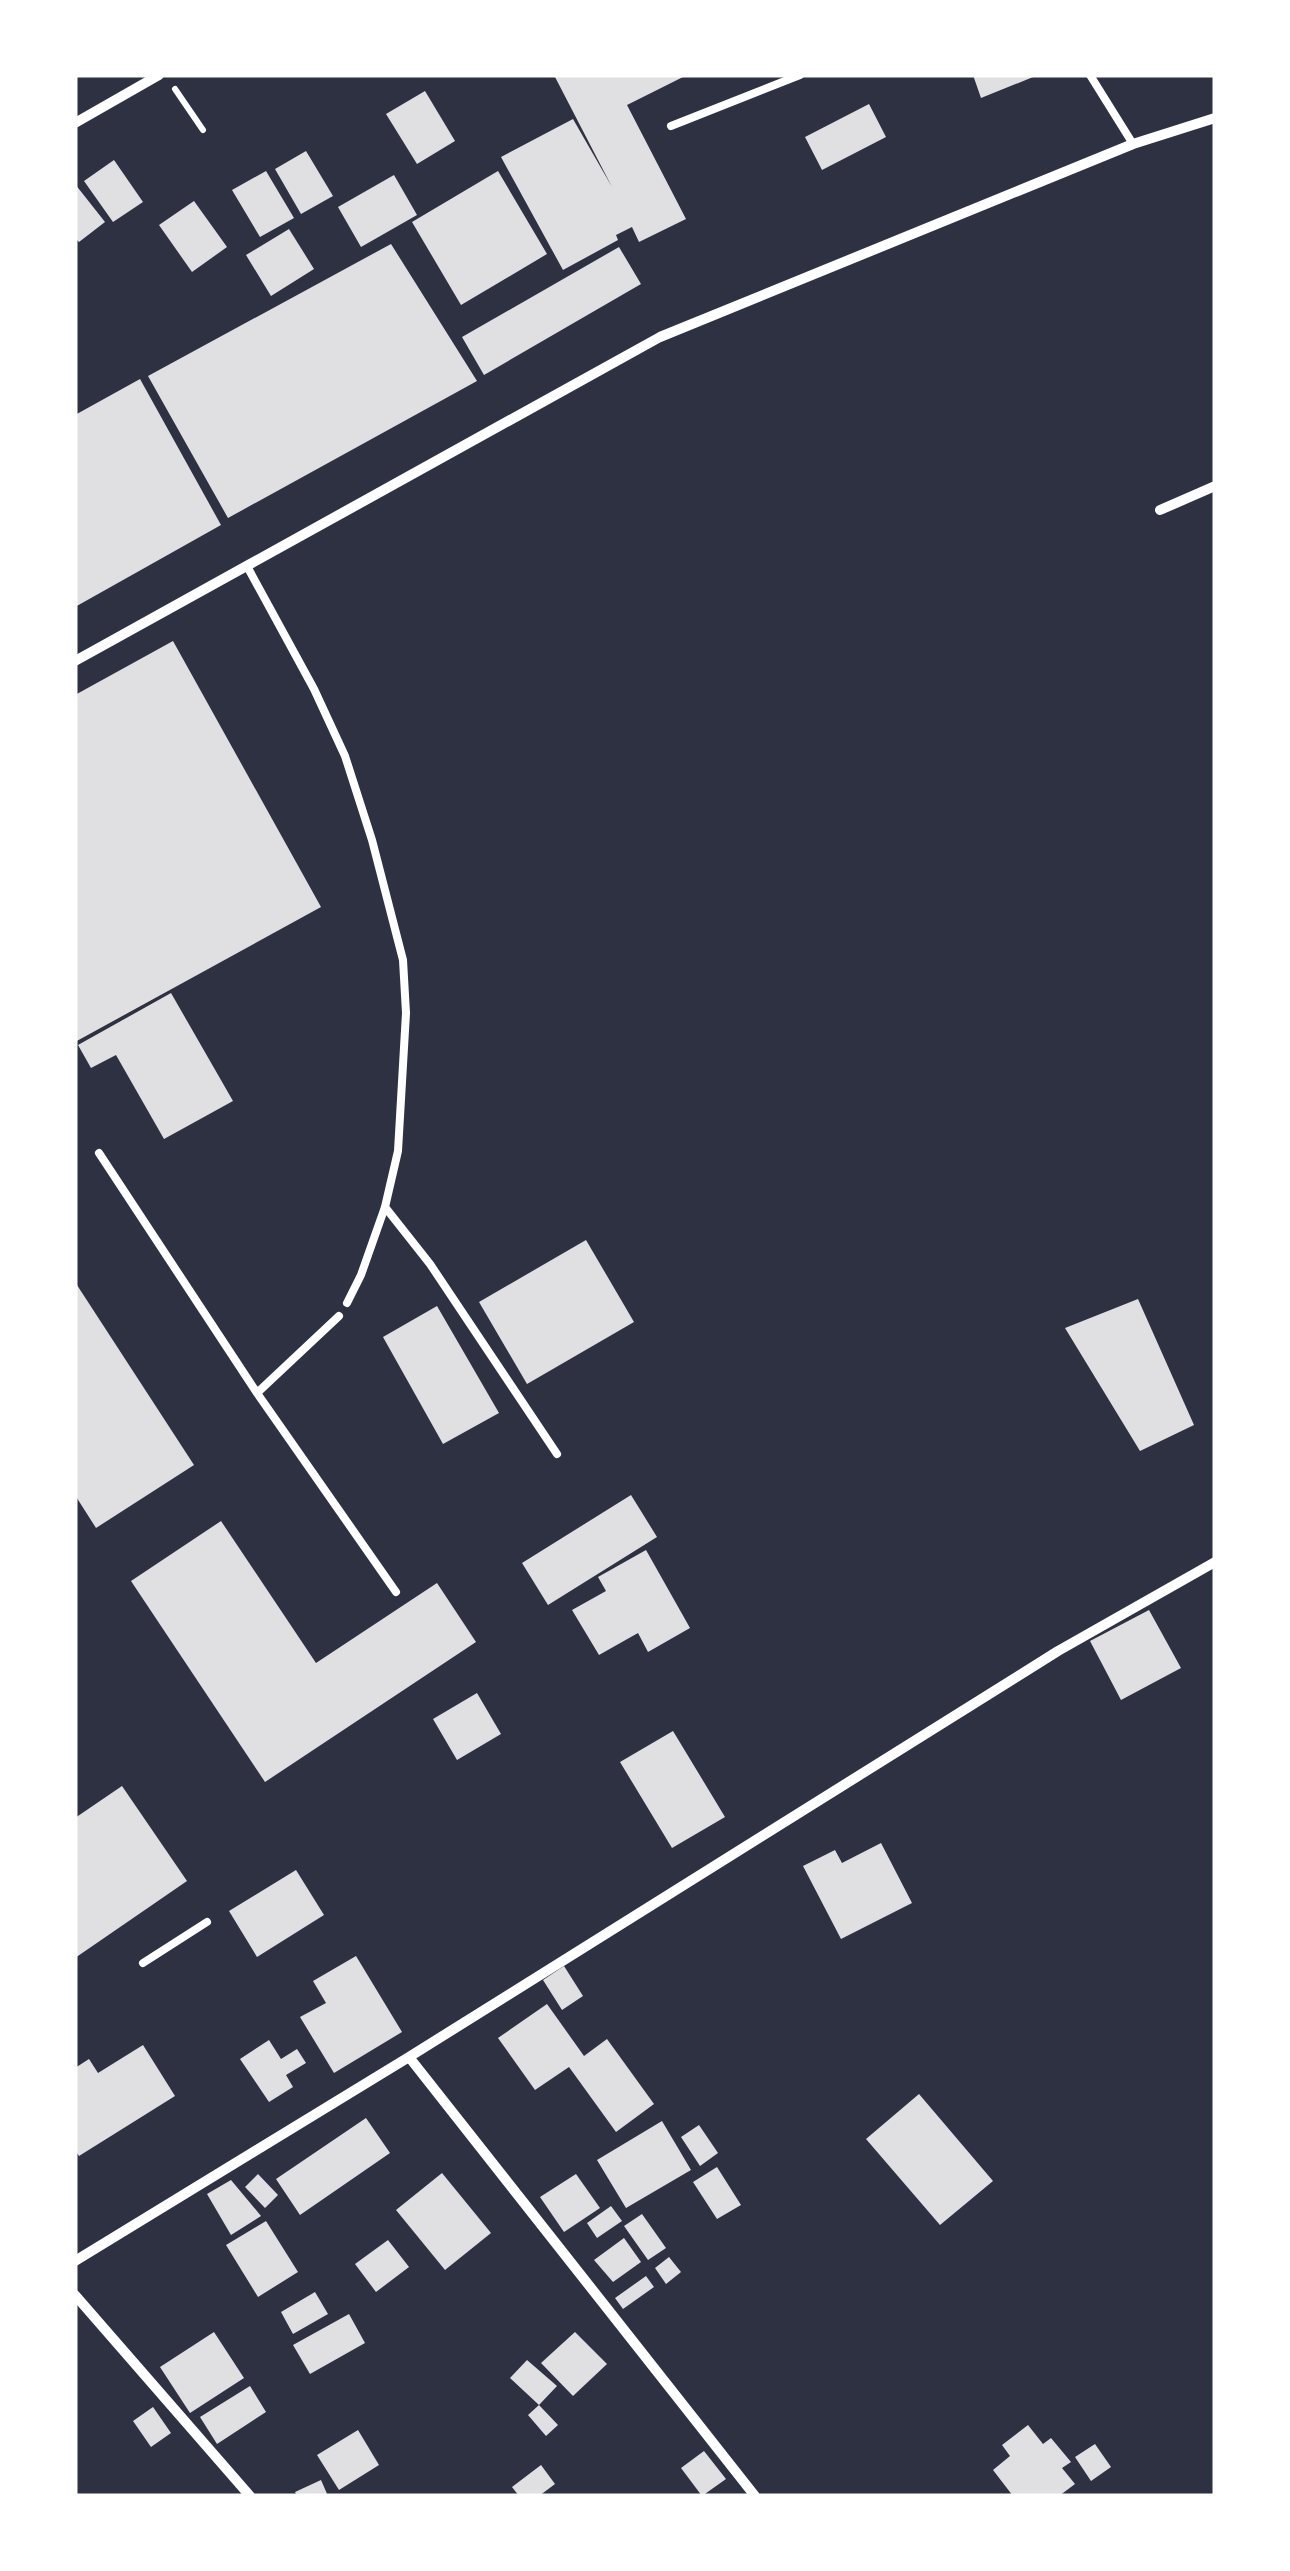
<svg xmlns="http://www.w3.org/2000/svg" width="1290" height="2571" viewBox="0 0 1290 2571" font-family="Lato,sans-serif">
  <rect width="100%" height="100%" fill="#2d3142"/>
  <path fill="#e0e0e3" d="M554,75H687L627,105L686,219L639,242L632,227L616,235L618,240L563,270L501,157L573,119L612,187Z
    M973,75H1038L981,98Z
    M425,91L455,141L417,164L386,114Z
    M869,104L886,137L822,170L805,137Z
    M306,151L333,196L301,214L275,169Z
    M114,160L143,202L113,222L84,181Z
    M266,171L294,218L260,237L232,190Z
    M498,171L547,254L461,305L412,222Z
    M394,175L417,215L361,247L338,207Z
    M75,184L105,222L79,242L75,238Z
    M194,201L227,247L192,272L159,225Z
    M289,229L314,269L271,296L246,255Z
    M391,244L477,381L228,518L148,376Z
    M619,247L641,284L484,375L462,337Z
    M140,379L221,525L75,607V415Z
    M173,641L321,907L75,1042V695Z
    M171,993L233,1101L164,1139L116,1055L91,1068L78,1045Z
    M586,1240L634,1322L527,1384L479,1302Z
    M75,1282L194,1465L96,1528L75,1495Z
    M1138,1299L1194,1425L1140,1451L1065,1328Z
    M437,1306L499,1413L443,1444L383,1337Z
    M631,1495L657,1537L548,1605L522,1563Z
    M221,1521L316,1663L437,1583L476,1642L265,1782L131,1581Z
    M646,1550L690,1628L648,1652L638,1633L599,1655L572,1610L606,1591L598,1577Z
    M1149,1610L1181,1668L1121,1700L1090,1641Z
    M477,1693L501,1734L457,1760L433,1719Z
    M673,1731L725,1817L672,1848L620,1762Z
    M122,1786L187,1881L75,1958V1818Z
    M881,1843L912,1903L841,1939L803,1866L835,1850L842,1863Z
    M296,1870L324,1915L257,1957L229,1911Z
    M356,1956L402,2032L334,2073L300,2017L326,2003L313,1981Z
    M564,1966L583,1996L562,2010L543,1980Z
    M547,2004L584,2056L607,2039L654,2104L616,2132L569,2067L535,2090L498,2038Z
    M269,2040L281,2059L297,2049L306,2063L286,2075L293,2087L269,2102L240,2059Z
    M143,2045L175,2096L79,2156L75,2150V2068L89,2059L98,2073Z
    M919,2094L993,2181L940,2225L866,2139Z
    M366,2118L390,2153L300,2215L276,2179Z
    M662,2121L691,2170L626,2208L597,2160Z
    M699,2125L718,2153L700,2166L681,2137Z
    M717,2167L741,2205L717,2219L693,2182Z
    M442,2173L491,2233L445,2270L396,2210Z
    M258,2174L278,2195L265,2208L245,2187Z
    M576,2174L600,2208L564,2232L540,2197Z
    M231,2180L261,2216L231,2235L207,2194Z
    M611,2206L622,2221L597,2238L587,2223Z
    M642,2214L666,2248L648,2260L624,2226Z
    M266,2221L298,2272L258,2297L226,2245Z
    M624,2238L641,2262L613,2282L594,2260Z
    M388,2240L409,2267L376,2292L355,2264Z
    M669,2257L681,2272L666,2284L655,2268Z
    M646,2276L654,2287L623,2309L615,2298Z
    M315,2292L328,2314L293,2334L281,2312Z
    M349,2314L365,2343L310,2374L293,2345Z
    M214,2332L244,2378L190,2413L160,2367Z
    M575,2332L607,2364L573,2396L541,2363Z
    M527,2360L557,2386L539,2405L510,2378Z
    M250,2386L266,2412L217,2444L200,2417Z
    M539,2405L558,2425L546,2436L528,2415Z
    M153,2407L171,2433L151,2447L133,2421Z
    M1028,2425L1043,2444L1051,2438L1071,2462L1062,2468L1075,2484L1059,2496H1013L993,2470L1010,2456L1002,2445Z
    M358,2430L379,2465L339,2490L317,2455Z
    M1095,2444L1111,2467L1091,2481L1075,2457Z
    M704,2451L726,2479L702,2496L681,2468Z
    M541,2465L555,2484L539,2496H519L512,2487Z
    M321,2480L328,2496H297L295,2492Z"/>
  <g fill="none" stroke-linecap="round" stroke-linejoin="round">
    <path stroke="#fff" stroke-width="6" d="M175,89L203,130"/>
    <path stroke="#fff" stroke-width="8" d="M1090,75L1133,144
      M671,126L800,75
      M248,568L314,689L345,756L372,840L403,960L406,1013L398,1151L385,1207L361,1275L347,1303
      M99,1153L257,1393L396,1592
      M385,1207L430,1264L557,1454
      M257,1393L339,1316
      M143,1963L207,1922"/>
    <path stroke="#fff" stroke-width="10" d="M75,123L159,75
      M1160,510L1215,486
      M75,661L660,337L1133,144L1215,118
      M409,2057L755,2496
      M75,2261L409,2057L1058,1651L1215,1562
      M75,2295L250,2496"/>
  </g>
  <rect width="1290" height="2571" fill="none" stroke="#ffffff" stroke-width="155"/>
</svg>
